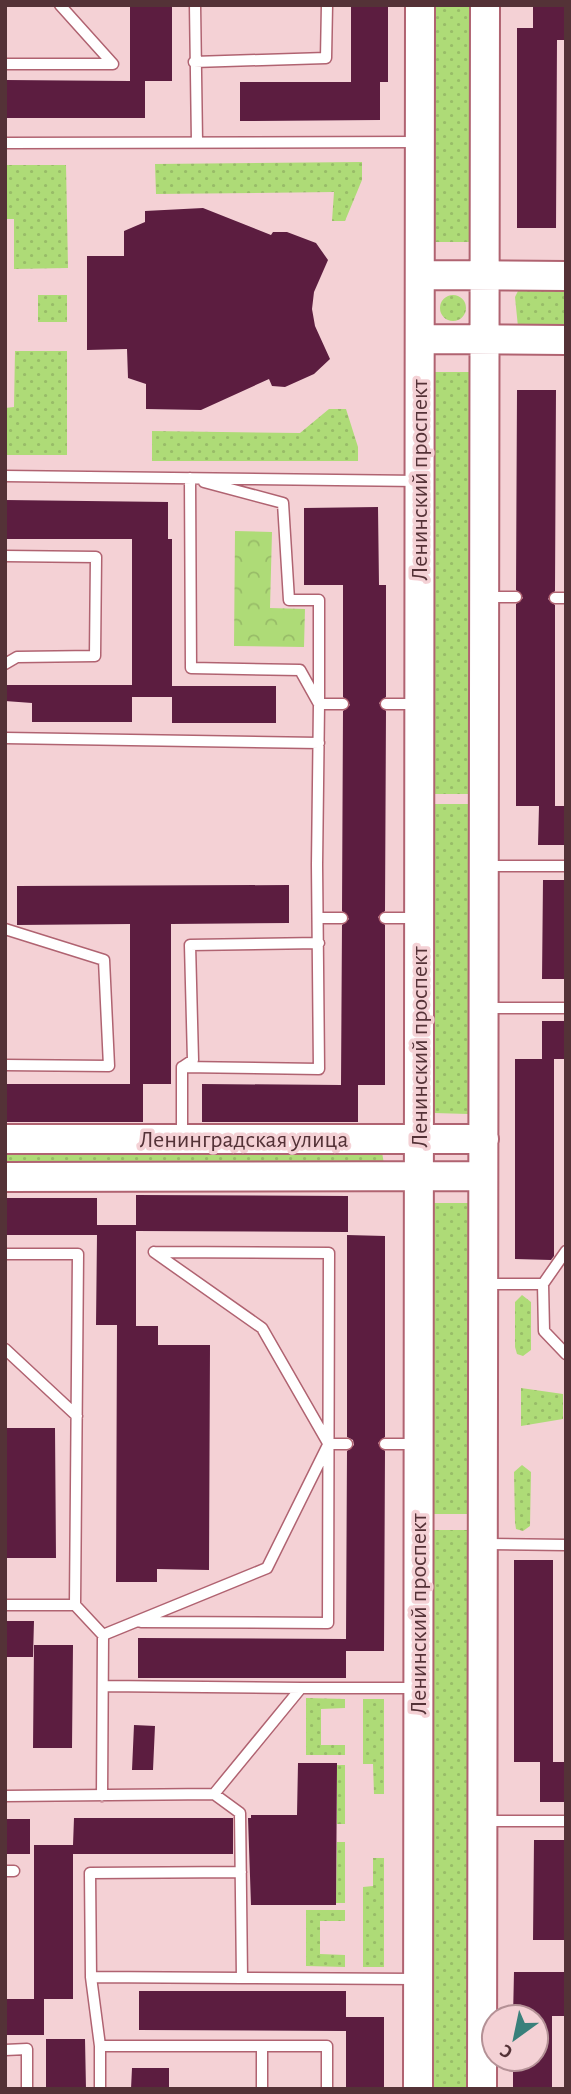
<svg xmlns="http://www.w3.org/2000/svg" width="571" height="2094" viewBox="0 0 571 2094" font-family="'Alegreya Sans',sans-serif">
  <defs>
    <pattern id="grass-dots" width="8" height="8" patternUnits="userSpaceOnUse" patternTransform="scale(1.75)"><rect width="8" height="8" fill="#aedb77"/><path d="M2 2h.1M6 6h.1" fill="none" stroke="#98bc68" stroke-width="1.8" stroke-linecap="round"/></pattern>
    <pattern id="park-crowns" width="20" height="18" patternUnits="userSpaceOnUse" patternTransform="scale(1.75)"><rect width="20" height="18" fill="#aedb77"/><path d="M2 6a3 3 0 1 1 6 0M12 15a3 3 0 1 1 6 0" fill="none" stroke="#98bc68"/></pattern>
  </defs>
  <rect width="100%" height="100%" fill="#f4d1d5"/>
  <path fill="url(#grass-dots)" d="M435,5H469V242H435Z
    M362,162V180L345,221H332L334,192L156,194L155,164Z
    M5,165H66L68,268L14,269V219H5Z
    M566,286V332L518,327L515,297L519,289Z
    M38,295H67V322H38Z
    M440 308a13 13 0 1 1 26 0a13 13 0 1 1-26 0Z
    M15,351H67V455H5V408L14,407Z
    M434,372H469L468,794H434Z
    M329,409H346L358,447V461H152V431L300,433Z
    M434,804H468V1114L434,1113Z
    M5,1149L382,1152L384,1164L5,1170Z
    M434,1203H468L467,1514H433Z
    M522,1295L531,1302V1350L523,1356L517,1354L515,1347V1302Z
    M521,1388L563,1394V1419L521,1426Z
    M522,1465L531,1472L530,1526L523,1531L516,1529L515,1522L514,1472Z
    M433,1530H467V2089H433Z
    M306,1698L345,1699V1708L321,1709V1745H345V1755H306Z
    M363,1699H384V1794H374L373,1764H363Z
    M337,1765H345V1824H337Z
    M337,1842H345V1903H336Z
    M373,1858H384V1967H363V1887L373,1886Z
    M306,1910H345V1921H320V1954L345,1955V1967L306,1966Z"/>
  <path fill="url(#park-crowns)" d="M235,531L272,532L270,608L305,609L304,647L234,646Z"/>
  <path fill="#5c1d40" d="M130,5H172V81H145V118H5V80L130,81Z
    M351,5H388V82H380V120L240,121V82H351Z
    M533,5H566V40H557L556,228H517V28H533Z
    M203,208L271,235L273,232H287L316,243L328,260L314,292L312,309L315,326L330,359L314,374L285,387L272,386L269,379L201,410L146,409V384L128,378L127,349L87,350V256H124V231L145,222V211Z
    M517,390H556L555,591L548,599L555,605V806H566V845H538L539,806H516V604L523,598L516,590Z
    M5,500L168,502V539H172V697H132V722H32V703L5,701V685H132V539H5Z
    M378,507L379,585H386V697L379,703L386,711L385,911L378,917L385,925V1085H358V1122H202V1084L341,1085L342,925L349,919L342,911L343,711L350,705L343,697V585H304V508Z
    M172,686H276V723H172Z
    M543,880H566V979H542Z
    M289,885V923L171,924V1084H130V924L17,925V886Z
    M542,1021H566V1059H554V1256L551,1260L515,1259V1059H542Z
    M5,1084H143V1122H5Z
    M136,1195L348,1196V1232L136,1231V1326H158V1345H210L209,1570L157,1569V1582H116L117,1325H96L97,1235H5V1198H97V1225H136Z
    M347,1235L385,1236V1437L378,1443L385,1451L384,1651H346V1678H138V1638L346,1639L347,1451L354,1445L353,1440L347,1437Z
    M5,1428H55L56,1558H5Z
    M514,1560H553V1762H566V1802H540V1762H514Z
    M5,1621H34L33,1657H5Z
    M34,1645H73L72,1748H33Z
    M134,1725L155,1726L153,1770H132Z
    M298,1763H337L336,1905H251L248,1818H251V1815H297Z
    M74,1818H233V1854H73V1999H34V1845H73Z
    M5,1819H30V1854H5Z
    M534,1840H566V1940H533Z
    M514,1972H566V2016H552V2089H513V2059H536V2017H513Z
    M139,1991H346V2017H384V2089H346V2031L139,2030Z
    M5,1999H44V2035H5Z
    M46,2039H85L86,2089H46Z
    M132,2068H169V2089H131Z"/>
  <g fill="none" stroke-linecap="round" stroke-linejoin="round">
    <defs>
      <path id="lane" d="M195,5L197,142
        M194,62L326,58L327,5
        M5,64H113L60,5
        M5,143L418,142
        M5,476L419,481
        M204,482L283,503L289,600H319V704H343
        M5,556L96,557L95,656L17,657L5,664
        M486,597H516
        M555,598H566
        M386,704H419
        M5,738L319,743
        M486,866H566
        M319,918H342
        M385,918H418
        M5,929L104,960L109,1066L5,1065
        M486,1008H566
        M184,1066L193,1060L190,945L319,943
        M182,1067L319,1069L317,865L319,704L300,670L191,668L190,478
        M182,1136V1067
        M154,1252L262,1328L328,1443
        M5,1254H78L75,1605L103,1635L102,1796
        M486,1284H543L566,1251
        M543,1284L544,1331L566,1354
        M5,1349L77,1416
        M328,1444H347
        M385,1444H418
        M486,1544L566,1545
        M5,1605H75
        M141,1622L328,1623L329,1253L154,1252
        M103,1635L267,1568L327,1447
        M103,1686L301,1688
        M214,1794L240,1813L242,1978L415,1979
        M5,1796L214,1794L301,1688H418
        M486,1821H566
        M5,1871H14
        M91,1977L90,1873L241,1872
        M100,2046H327V2089
        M262,2046V2089
        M5,2050L27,2049V2089
        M100,2089V2046L91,1977L242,1978"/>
      <path id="secondary" d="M420,275L566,276
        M420,339L566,340
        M5,1139H484
        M5,1177L483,1176
        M418,2089L420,5
        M482,2089L485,5"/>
    </defs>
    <use href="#lane" stroke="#b06371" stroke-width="13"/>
    <use href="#secondary" stroke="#b06371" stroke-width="32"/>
    <use href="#lane" stroke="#fff" stroke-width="10"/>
    <use href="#secondary" stroke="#fff" stroke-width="28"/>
  </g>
  <g text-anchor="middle" stroke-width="7" stroke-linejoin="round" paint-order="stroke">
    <g font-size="24" fill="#543237" stroke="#f4d1d5">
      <text transform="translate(419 480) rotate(-90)" y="8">Ленинский проспект</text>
      <text transform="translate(419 1047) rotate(-90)" y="8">Ленинский проспект</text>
      <text x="244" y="1147">Ленинградская улица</text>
      <text transform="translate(418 1614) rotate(-90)" y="8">Ленинский проспект</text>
    </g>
  </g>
  <rect width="571" height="2094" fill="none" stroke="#543237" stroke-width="14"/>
  <g transform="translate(515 2038) rotate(213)"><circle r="33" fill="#f4d1d5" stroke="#b49196" stroke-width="2"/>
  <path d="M0-5L12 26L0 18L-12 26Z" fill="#39807b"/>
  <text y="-10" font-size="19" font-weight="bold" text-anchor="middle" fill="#543237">С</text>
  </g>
</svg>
